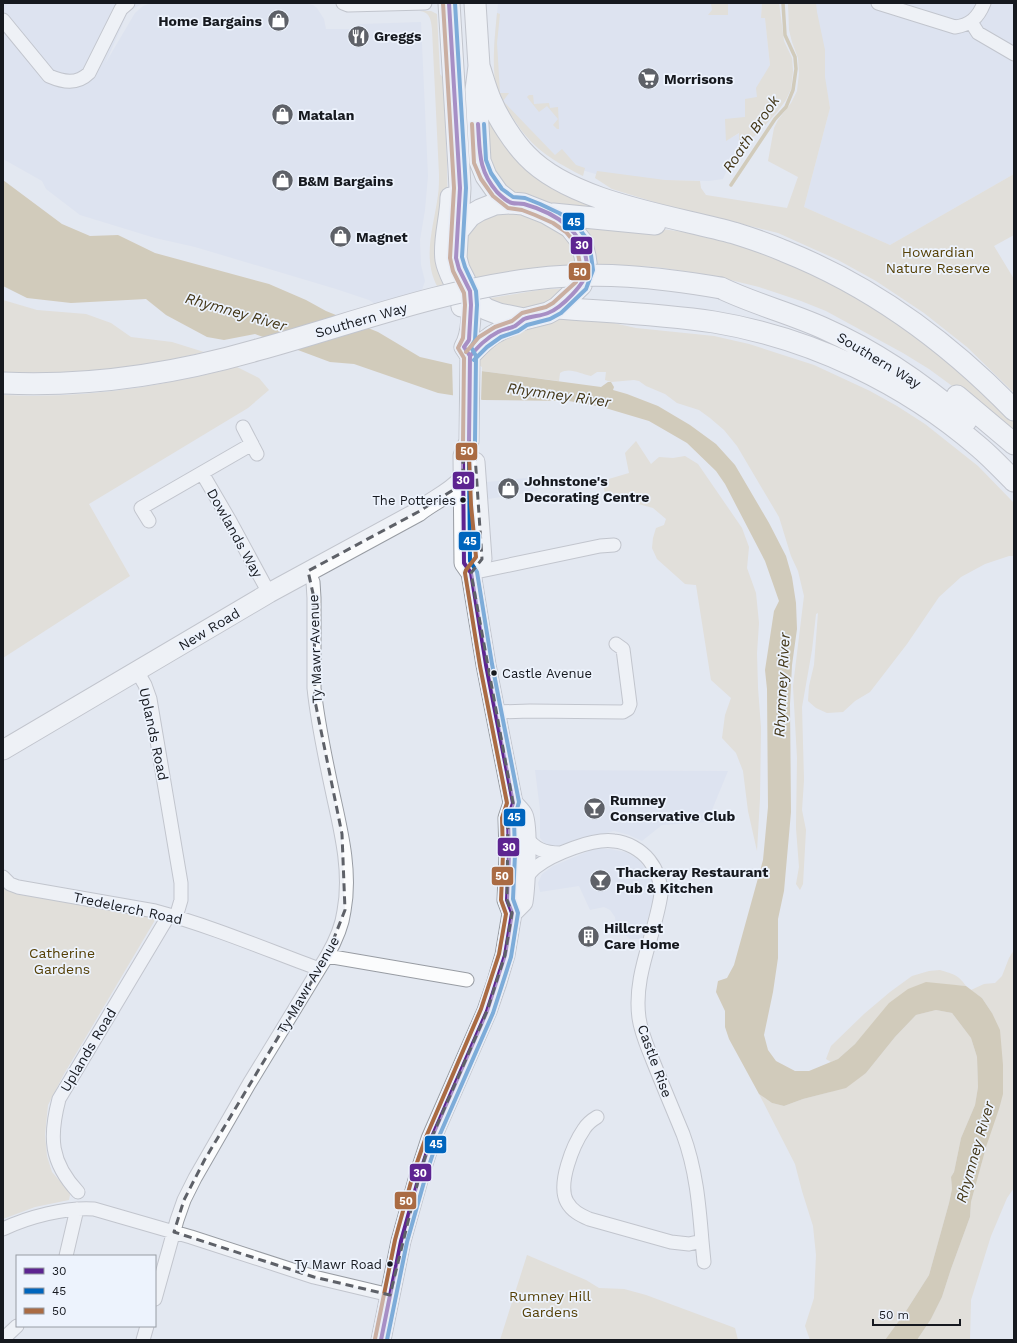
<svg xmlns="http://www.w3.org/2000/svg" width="1017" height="1343" viewBox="0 0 1017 1343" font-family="'Work Sans',sans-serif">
  <rect width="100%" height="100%" fill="#e3e8f1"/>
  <path fill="#d5deef" d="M3,3H143L128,12L105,64L135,13L143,6L152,3H302L313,5L317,8L324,19L326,29H354L360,24L421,22L428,176L425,210L420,240L421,265L425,281L420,296L381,308L369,300L336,289L195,247L155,238L80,215L46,189L42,181L3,159Z
    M498,3H762L761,18L765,17L770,65L765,75L759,83L757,97L745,117L727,140L740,133L739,142L723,179L709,181L665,180L599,175L582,170L556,156L500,100L495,83V61L494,44Z
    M811,3H1014V174L890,245L804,207L830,108Z
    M536,477L538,491L488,499L487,482Z
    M535,770L728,771L707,822L662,825L642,841L629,835L614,831L554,847L546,845L540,838V810Z
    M596,848L610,849L625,852L638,859L649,873L653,886V901L642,939H630L623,933L621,928L616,927L615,917L610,910L604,907L590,910L579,886L540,892L538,883L542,874L553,866Z"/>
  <path fill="#ddd4be" d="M711,3H728V15H708L712,10Z
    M762,3H779L784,41L792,58L793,71L791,89L786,100L778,111L755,136L739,142V133L726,141L725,119L745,117V99L757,97L756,88L770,65L765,18H761Z
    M788,3H816L817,12L825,50V77L830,108L804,207L890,245L1014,174V235L994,246L1014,279V393L967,347L924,313L876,281L838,260L778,233L664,205L612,189L595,178L597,171L665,180L700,181L701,188L706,195L787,208L798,177L768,161L774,128L778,120L791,103L797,91L799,73L798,58L792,42L789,30Z
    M420,11H431L437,14L440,74L443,78L447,162L449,283L437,286C422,257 434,226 438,195C439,188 439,181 439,174L432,29C431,20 430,12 420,11Z
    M497,13L500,14L497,43L500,93H509L503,101L555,155L562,149L576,165L585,168L583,176C563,166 541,154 526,136C518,127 513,117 505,108L506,106C502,102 498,97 497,91C491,69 495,36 497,13Z
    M529,95H533L534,104L549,103L550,108L558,107L559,129H557L553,125L558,119L547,106L539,112L527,97Z
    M488,122H490L613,209L572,212L510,191L490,169L485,125Z
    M515,211L554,227L573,243L578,265L543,267L471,278L464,265V238L483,216Z
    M578,221L639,226L699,234L768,251L898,318L998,404L1014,422V436L970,399L929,369L903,353L826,311L801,301L759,287L710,275L656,267L594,264Z
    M568,288L549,301L525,308H514L485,299L539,290Z
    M3,300L37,310L86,314L111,323L131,337L172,342L204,352C170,360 136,367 101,370C69,373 36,373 3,373Z
    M565,318H591L636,328L714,336L749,344L814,365L870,391L897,406L925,424L978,466L1014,503V556H1009L985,564L961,577L939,597L907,644L870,692L855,701L843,712L827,713L816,708L808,701L809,686L814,665L818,613L816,614L812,650L802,707L804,780L802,810L806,830L803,884L800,890L796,884L799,867L796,828L797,758L793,686L804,596L798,571L791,556L779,517L737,446L724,430L710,418L699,410L677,403L665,394L646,386L639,381L634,380L611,382L605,380L606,372H597L591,376C580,374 570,367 560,373L559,381L482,371V367L477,364L478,359L508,333Z
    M237,367L259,378L269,390L248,408L89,504L130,576L3,658V395C82,399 160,387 237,367Z
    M636,441L651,464L659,457L673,458L685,456L698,464L742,528L749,547L747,568L756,593L759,623L757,653L758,688L761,728L760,798L757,851L748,811L743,771L736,753L722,738L725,715L731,698L711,680L696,585L685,584L657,559L652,548L653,538L656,528L664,525L666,519L653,508L624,500H612L605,493L602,481L629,473L625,453Z
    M3,888L6,890L8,888L152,916L155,920L64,1074L48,1105L45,1135L47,1156L52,1172L58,1179L69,1190L70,1195L69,1200L35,1207L3,1219Z
    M1014,950V1188L1007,1198L991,1236L971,1300L970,1340H917L931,1319L942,1297L951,1269L970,1217L971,1202L987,1144L992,1013L982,998L971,990L984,984L995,983L1002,976L1009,958Z
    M940,970C952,974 958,974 966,986L952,985L869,1029L855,1044L838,1059L831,1062L826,1059L831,1046L864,1014L890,992L912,976L929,971Z
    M936,1010L952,1013L971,1038L977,1057L978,1087L975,1105L961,1138L954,1172L951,1177L952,1189L949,1203L929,1275L906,1311L885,1340H810L805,1326L814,1298L816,1255L813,1226L802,1191L795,1164L759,1094L772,1103L784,1106L803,1099L830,1092L866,1073L895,1037L916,1015Z
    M527,1255L586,1280L599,1288L624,1289L646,1295L735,1328L738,1340H500Z"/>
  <path fill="#bba87a" d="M3,180L62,224L90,236L118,235L155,253L269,284L306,300L326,311L378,332L420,357L481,371L601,387L608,382H611L614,387L613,390L627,394L658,406L690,425L716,444L735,465L769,523L786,556L792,577L796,603L797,629L792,665L790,704L791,812L784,891L778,919V958L773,992L764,1035L768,1050L776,1061L795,1071H809L838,1059L855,1044L889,1003L908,989L926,982L966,986L982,998L992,1013L1000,1030L1003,1065V1094L999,1109L987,1144L971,1202L970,1217L951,1269L942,1297L931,1319L917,1340H885L906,1311L929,1275L949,1203L952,1189L951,1177L954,1172L961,1138L975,1105L978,1087L977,1057L971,1038L952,1013L936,1010L916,1015L895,1037L866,1073L846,1088L803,1099L784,1106L772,1103L759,1094L729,1039L725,1027V1011L716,992L718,981L727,978L734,965L763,860L768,807L767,689L765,670L774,611L779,601L765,561L725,484L716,471L687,443L649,421L602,407L569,401L483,400L438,393L354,364L330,362L255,334L224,340L207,337L166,315L146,299L71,303L27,298L3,286Z"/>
  <path fill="#e3e8f1" d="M452,362L482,369L481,402L453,397Z"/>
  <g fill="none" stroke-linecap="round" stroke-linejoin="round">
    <path stroke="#bba87a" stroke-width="3.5" d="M731,185L775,119L786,107L793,90L796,69L795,57L785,35L783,3"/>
    <defs>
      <path id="street" d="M343,3L348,5L425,3
        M878,3L955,27C970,25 978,18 984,3
        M3,20L49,76C63,82 77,85 89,73L121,9L128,3
        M971,22L978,33L1014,54
        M243,427L257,454
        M202,473L230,521L269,593
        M149,521L141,508L252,444
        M471,573L600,546L614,545
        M137,671L145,685L150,699L181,883V900L176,917
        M495,712L530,711L623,712L628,709L630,704L623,649L616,644
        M526,837C535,849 544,853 560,853
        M3,877L10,884L18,887L155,911C211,926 265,949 319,969
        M526,878C529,874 532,870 536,867C553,854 593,838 614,841C627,842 641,850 649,860C657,870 661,881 661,894C655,936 633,975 639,1018C641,1033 648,1048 653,1061C663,1086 673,1110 683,1134C696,1169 699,1204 702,1241L689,1244L671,1242L589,1219C580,1215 572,1211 567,1202C557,1184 573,1145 584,1129C587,1124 592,1120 597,1117
        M327,956L467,980
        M78,1192C50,1162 49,1137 59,1099L169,915
        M3,1229C28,1217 66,1207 94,1209L191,1237L314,1277L390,1295
        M702,1241L704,1262
        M66,1256L77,1209
        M155,1299L177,1220L184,1200L195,1178L249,1084L327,956C335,942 342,927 344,911C351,874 342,835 334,799C326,762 318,726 314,688V598L313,582L308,571
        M3,1339L17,1326
        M143,1340L147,1326"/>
      <path id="secondary" d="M450,197C450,218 442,240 445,260C448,277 460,289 461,307
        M470,356C479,347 487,337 498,332C507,327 515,325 524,319
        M471,573L482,559L475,462
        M3,750L269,593L418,512C433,500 450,494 463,479
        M512,913L523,902C525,889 529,824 523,815C521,811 516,807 513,803
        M381,1340L401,1241L420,1173L431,1139L487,1011L497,982L505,955L512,913L507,900L509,854L508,818L513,803L486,665L471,573L464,563L463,456L469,441L470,356L464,347C473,331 471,309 470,291"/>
      <path id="primary" d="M449,3L459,168L460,188L456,258L459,269L470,291L477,301L486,309L499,314L524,319L548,313L557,308L581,285L587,270L585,256L581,241L570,227L546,213L523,204L511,203L495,204L480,210L470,216L458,231
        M475,3L479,66L476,90L480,161L486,176L498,193L511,203
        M479,66C483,78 486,90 491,101C498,118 514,143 527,156C572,203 673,216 734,233C750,238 768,244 784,251C872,286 948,342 1014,410
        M553,214L655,224
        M721,288C754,304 790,313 823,328C875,351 923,384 966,421
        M557,308C609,312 661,314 714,322C811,338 905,383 979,447C992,458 1003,470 1014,481
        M957,396L1014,444"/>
    </defs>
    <use href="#street" stroke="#989ca3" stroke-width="15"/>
    <use href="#secondary" stroke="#989ca3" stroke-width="21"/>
    <use href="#primary" stroke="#989ca3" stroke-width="23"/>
    <use href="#street" stroke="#fbfcfd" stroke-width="13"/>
    <use href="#secondary" stroke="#fbfcfd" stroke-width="19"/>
    <use href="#primary" stroke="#fbfcfd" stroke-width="21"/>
    <defs>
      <path id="primary-bridge" d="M3,383C90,387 174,374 257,350C348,325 440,290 534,279C601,271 656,277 721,288"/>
    </defs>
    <use href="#primary-bridge" stroke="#989ca3" stroke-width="23" stroke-linecap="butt"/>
    <use href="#primary-bridge" stroke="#fbfcfd" stroke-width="21"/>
    <defs>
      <path id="bus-1" d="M470,356C478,347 486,338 498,332C503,329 509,329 515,326C518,324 521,321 524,319C532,316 541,316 548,313C561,308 587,283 587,269C587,232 556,213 524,204C520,203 516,204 512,203C508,202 501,196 497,192C478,170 480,152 478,124
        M381,1340L401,1241L420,1173L431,1139L487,1011L505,955L512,913L507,900L509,854L508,818L513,803L486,665L471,573L464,563L463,456L469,441L470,356L464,347L469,340L471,305L470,291L459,269L456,258L460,188L449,3"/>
      <path id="bus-2" d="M474,360L487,347L501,337L518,331L527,325L550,319L561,313L586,289L593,270L591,255L587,239L574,222L559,213L540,204L525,198L513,197L502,189L491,173L486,160L484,124
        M387,1340L407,1242L426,1175L437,1141L493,1013L511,957L518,913L513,899L515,854L514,819L519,802L492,664L477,572L470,561L469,457L475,442L476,356L471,347L475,340L477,305L476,291L465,267L462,257L466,188L455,3"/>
      <path id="bus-3" d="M466,352L479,337L495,327L512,321L522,313L546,307L553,303L576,282L581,269L576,244L566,232L553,223L535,215L522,210L508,208L493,196L481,179L474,163L472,124
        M375,1339L395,1240L414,1171L426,1137L481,1009L499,954L506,914L501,900L503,854L502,818L507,803L480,666L465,573L466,570L476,557L471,505L469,456L463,442L464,358L458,348L463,338L465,305L464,293L453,271L450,258L454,188L443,3"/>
    </defs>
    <use href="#bus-1" stroke="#edf3fd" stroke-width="7"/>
    <use href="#bus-2" stroke="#edf3fd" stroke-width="7"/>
    <use href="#bus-3" stroke="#edf3fd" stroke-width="7"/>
    <use href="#bus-1" stroke="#5d2491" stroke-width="4"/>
    <use href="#bus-2" stroke="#0065bd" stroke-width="4"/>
    <use href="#bus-3" stroke="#aa6b43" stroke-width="4"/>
  </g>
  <path d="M0 0H1017V1343H0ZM469,441L475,455L482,559L471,573L513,803L508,818L507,900L512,913L505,955L487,1011L431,1139L420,1173L390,1295L314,1277L174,1232L184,1200L205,1159L327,956L345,910L342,834L315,701L314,598L308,571L418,512L453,490L463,479V456Z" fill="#e3e8f1" fill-opacity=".55" fill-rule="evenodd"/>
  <path fill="none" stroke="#5e6168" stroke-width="3" stroke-dasharray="8 5" stroke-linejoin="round" d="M469,441L475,455L482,559L471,573L513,803L508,818L507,900L512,913L505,955L487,1011L431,1139L420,1173L390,1295L314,1277L174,1232L184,1200L205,1159L327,956L345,910L342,834L315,701L314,598L308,571L418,512L453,490L463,479V456Z"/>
  <defs>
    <symbol id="shop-disc" viewBox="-11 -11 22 22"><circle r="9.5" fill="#5e6168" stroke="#edf3fd"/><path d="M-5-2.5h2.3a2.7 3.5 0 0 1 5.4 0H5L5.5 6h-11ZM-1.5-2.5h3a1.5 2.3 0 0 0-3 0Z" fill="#fff"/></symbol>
    <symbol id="restaurant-disc" viewBox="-11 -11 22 22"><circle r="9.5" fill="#5e6168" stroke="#edf3fd"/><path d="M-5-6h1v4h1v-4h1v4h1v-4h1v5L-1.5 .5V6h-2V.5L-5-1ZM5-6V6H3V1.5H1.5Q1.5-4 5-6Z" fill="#fff"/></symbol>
    <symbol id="supermarket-disc" viewBox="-11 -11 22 22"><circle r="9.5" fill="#5e6168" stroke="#edf3fd"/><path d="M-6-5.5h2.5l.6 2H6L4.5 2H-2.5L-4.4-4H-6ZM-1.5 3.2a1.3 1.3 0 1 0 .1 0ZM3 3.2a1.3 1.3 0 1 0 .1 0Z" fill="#fff"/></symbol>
    <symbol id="bar-disc" viewBox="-11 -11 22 22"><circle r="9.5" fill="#5e6168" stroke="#edf3fd"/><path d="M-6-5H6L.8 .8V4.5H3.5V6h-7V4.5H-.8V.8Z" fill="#fff"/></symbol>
    <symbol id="building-disc" viewBox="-11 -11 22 22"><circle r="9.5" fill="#5e6168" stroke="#edf3fd"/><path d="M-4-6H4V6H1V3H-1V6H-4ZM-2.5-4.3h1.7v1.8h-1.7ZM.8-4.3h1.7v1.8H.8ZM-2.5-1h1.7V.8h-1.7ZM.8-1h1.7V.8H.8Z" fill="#fff"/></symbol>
  </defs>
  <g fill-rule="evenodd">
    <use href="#shop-disc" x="266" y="8" width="25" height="25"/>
    <use href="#restaurant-disc" x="346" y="24" width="25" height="25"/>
    <use href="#supermarket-disc" x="636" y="66" width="25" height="25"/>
    <use href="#shop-disc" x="270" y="102" width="25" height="25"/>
    <use href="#shop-disc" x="270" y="168" width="25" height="25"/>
    <use href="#shop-disc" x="328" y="224" width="25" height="25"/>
    <use href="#shop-disc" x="496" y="476" width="25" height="25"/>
    <use href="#bar-disc" x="582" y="796" width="25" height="25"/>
    <use href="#bar-disc" x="588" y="868" width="25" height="25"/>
    <use href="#building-disc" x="576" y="924" width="25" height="25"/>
  </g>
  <g fill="#16191f" stroke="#edf3fd" stroke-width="1.5">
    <circle cx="463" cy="500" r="3.5"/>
    <circle cx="494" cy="673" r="3.5"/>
    <circle cx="390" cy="1264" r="3.5"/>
  </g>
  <g text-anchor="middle" stroke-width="3.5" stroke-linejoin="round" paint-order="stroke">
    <g font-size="13" fill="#16191f" stroke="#edf3fd" text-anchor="end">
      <text x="456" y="505">The Potteries</text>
      <text x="502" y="678" text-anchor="start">Castle Avenue</text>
      <text x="382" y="1269">Ty Mawr Road</text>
    </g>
    <g font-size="14" font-weight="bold" fill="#16191f" stroke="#edf3fd" text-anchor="start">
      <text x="262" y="26" text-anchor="end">Home Bargains</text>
      <text x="374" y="41">Greggs</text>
      <text x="664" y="84">Morrisons</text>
      <text x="298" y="120">Matalan</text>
      <text x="298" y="186">B&amp;M Bargains</text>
      <text x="356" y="242">Magnet</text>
      <text x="524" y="486">Johnstone's<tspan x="524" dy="16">Decorating Centre</tspan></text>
      <text x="610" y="805">Rumney<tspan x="610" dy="16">Conservative Club</tspan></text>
      <text x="616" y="877">Thackeray Restaurant<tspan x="616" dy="16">Pub &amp; Kitchen</tspan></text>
      <text x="604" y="933">Hillcrest<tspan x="604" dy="16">Care Home</tspan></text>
    </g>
    <g font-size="14" fill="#564107" stroke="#edf3fd">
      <text x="938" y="257">Howardian<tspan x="938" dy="16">Nature Reserve</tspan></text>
      <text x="62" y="958">Catherine<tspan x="62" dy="16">Gardens</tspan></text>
      <text x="550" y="1301">Rumney Hill<tspan x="550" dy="16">Gardens</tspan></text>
    </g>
    <g font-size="14" fill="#16191f" stroke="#edf3fd">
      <text transform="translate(361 320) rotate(-16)" y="5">Southern Way</text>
      <text transform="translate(879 360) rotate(31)" y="5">Southern Way</text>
      <text transform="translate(235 533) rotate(61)" y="5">Dowlands Way</text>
      <text transform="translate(209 629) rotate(-31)" y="5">New Road</text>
      <text transform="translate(315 649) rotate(-92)" y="5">Ty Mawr Avenue</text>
      <text transform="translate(154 734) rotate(78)" y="5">Uplands Road</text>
      <text transform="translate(128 908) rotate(12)" y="5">Tredelerch Road</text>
      <text transform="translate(308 985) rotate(-60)" y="5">Ty Mawr Avenue</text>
      <text transform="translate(88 1050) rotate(-59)" y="5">Uplands Road</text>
      <text transform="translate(655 1061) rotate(70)" y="5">Castle Rise</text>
    </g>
    <g font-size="15" font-style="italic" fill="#443718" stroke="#edf3fd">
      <text transform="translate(751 134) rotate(-56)" y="5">Roath Brook</text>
      <text transform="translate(236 312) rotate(16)" y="5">Rhymney River</text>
      <text transform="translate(559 395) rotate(8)" y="5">Rhymney River</text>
      <text transform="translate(782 685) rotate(-87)" y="5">Rhymney River</text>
      <text transform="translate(975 1152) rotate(-74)" y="5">Rhymney River</text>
    </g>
  </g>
  <g stroke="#edf3fd" stroke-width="1.5">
    <rect x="562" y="212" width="23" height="19" rx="4" fill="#0065bd"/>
    <rect x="570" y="236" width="23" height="19" rx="4" fill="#5d2491"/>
    <rect x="568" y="262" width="23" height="19" rx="4" fill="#aa6b43"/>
    <rect x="455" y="442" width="23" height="19" rx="4" fill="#aa6b43"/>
    <rect x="452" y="471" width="23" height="19" rx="4" fill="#5d2491"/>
    <rect x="458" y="531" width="23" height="20" rx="4" fill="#0065bd"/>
    <rect x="503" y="808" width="23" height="19" rx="4" fill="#0065bd"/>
    <rect x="497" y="837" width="23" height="20" rx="4" fill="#5d2491"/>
    <rect x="491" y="866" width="23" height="20" rx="4" fill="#aa6b43"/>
    <rect x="424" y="1135" width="23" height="19" rx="4" fill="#0065bd"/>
    <rect x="409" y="1163" width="23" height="19" rx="4" fill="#5d2491"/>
    <rect x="394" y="1191" width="23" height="19" rx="4" fill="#aa6b43"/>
  </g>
  <g font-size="11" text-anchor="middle" font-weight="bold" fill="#fff">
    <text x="574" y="226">45</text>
    <text x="582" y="249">30</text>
    <text x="580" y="276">50</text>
    <text x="467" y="455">50</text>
    <text x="463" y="484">30</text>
    <text x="470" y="545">45</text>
    <text x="514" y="821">45</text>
    <text x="509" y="851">30</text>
    <text x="502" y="880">50</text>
    <text x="436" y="1148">45</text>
    <text x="420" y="1177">30</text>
    <text x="406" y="1205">50</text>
  </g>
  <rect width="1017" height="1343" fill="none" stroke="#16191f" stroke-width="8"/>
  <rect x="16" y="1255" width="140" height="72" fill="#edf3fd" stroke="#979ca4"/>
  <rect x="24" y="1268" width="20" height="6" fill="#5d2491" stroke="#979ca4"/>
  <text x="52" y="1275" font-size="12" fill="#16191f">30</text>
  <rect x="24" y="1288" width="20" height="6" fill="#0065bd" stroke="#979ca4"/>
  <text x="52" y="1295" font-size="12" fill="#16191f">45</text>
  <rect x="24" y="1308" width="20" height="6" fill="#aa6b43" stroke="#979ca4"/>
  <text x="52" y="1315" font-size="12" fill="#16191f">50</text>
  <path d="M873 1319v6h87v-6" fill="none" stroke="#16191f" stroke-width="2"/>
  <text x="879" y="1319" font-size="12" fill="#16191f" stroke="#edf3fd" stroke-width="3" paint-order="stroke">50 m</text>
</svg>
